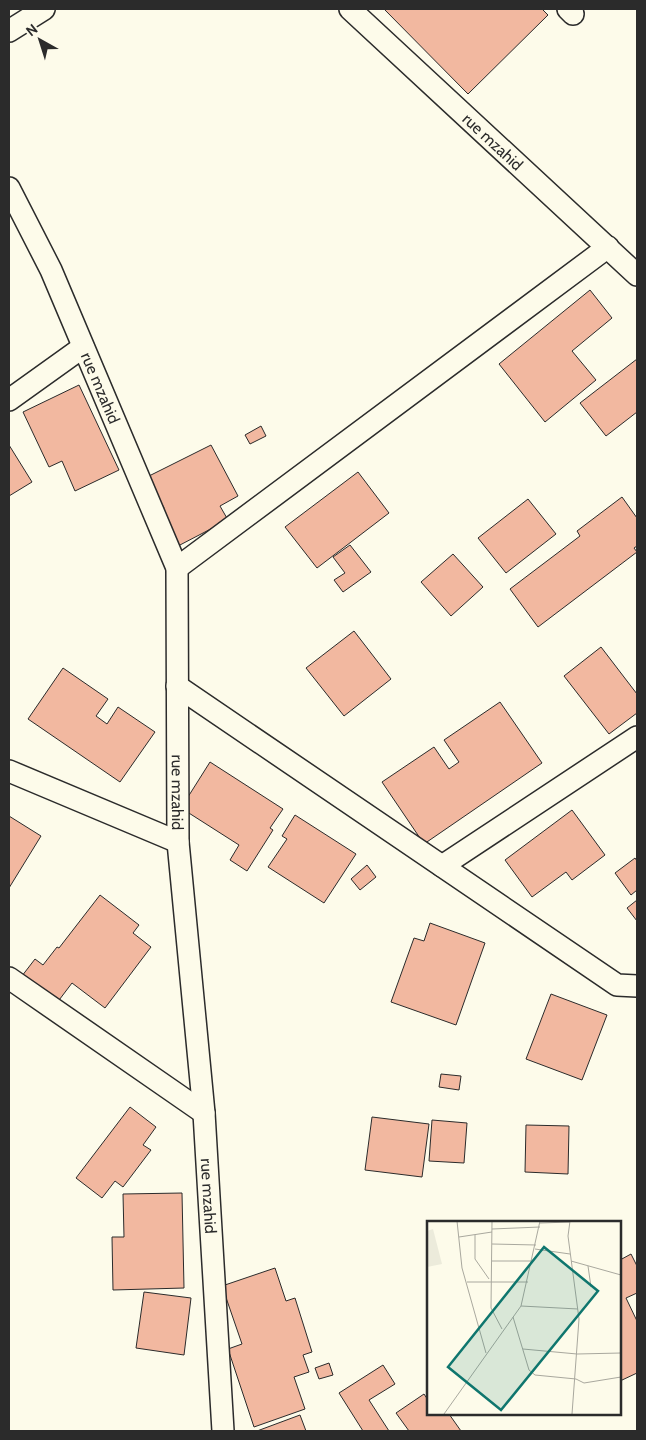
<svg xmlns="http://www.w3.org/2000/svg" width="646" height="1440" viewBox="0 0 646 1440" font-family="Cabin,sans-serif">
  <rect width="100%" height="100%" fill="#fdfbea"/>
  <path fill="#f2b8a0" stroke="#2b2b2b" d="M384,9H542L548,15L468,94Z
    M590,290L612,318L572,351L596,380L545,422L499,364Z
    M637,359V412L606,436L580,403Z
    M79,385L119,470L75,491L62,461L49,467L23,412Z
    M261,426L266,436L250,444L245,435Z
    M9,445L32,482L9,496Z
    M211,445L238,496L220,506L228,520L178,546L159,510L164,508L147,477Z
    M358,472L389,513L317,568L285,527Z
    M622,497L637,518V546L634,548L637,552L538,627L510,589L580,536L577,531Z
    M528,499L556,534L506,573L478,538Z
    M350,545L371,572L343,592L334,580L345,573L333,557Z
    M453,554L483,587L451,616L421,582Z
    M354,631L391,679L344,716L306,668Z
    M601,647L637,694V713L609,734L564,676Z
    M63,668L108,699L96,716L107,724L118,707L155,732L120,782L28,719Z
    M500,702L542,763L424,844L382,782L434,747L449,769L459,762L444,740Z
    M210,762L283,809L270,828L273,830L247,871L230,860L239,845L181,808Z
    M572,810L605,855L572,880L566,872L532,897L505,860Z
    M295,815L356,854L324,903L268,867L287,839L282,836Z
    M9,816L41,836L9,888Z
    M635,858L637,861V890L631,895L615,873Z
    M367,865L376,877L360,890L351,879Z
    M100,895L139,925L133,933L151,947L105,1008L72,983L50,1012L15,985L35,959L43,965L57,947L59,948Z
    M637,900V921L627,908Z
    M430,923L485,943L456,1025L391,1002L414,938L424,941Z
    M551,994L607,1015L582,1080L526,1059Z
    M441,1074L461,1076L459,1090L439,1087Z
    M130,1107L156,1127L143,1145L151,1150L123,1187L115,1181L102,1198L76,1178Z
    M372,1117L429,1124L422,1177L365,1170Z
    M432,1120L467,1123L464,1163L429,1161Z
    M526,1125L569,1126L568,1174L525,1172Z
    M182,1193L184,1288L113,1290L112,1237H124L123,1194Z
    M631,1254L637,1266V1293L626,1298L637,1321V1373L620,1381V1260Z
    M275,1268L286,1301L295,1298L312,1352L303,1355L309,1372L294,1377L305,1409L254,1427L228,1349L242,1344L222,1286Z
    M144,1292L191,1298L184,1355L136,1348Z
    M329,1363L333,1375L319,1379L315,1368Z
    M383,1365L395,1384L369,1400L389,1431H363L339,1393Z
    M424,1394L428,1400V1414H449L461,1431H409L396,1413Z
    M300,1415L306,1431H257Z"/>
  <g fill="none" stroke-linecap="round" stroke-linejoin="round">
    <defs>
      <g id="street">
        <path id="s1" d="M350,9L637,275"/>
        <path d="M568,9L573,14"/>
        <path d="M9,31L44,9"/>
        <path id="s2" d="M9,188L51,270L177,568L178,842L204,1113L223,1431"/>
        <path d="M9,400L83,347"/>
        <path d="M177,568L608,247"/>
        <path d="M177,686L617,985L637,986"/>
        <path d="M9,771L178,842"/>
        <path d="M442,866L637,737"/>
        <path d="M9,978L204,1113"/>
      </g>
    </defs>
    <use href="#street" stroke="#2b2b2b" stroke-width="24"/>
    <use href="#street" stroke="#fdfbea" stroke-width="21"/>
  </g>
  <g text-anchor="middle" stroke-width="4" stroke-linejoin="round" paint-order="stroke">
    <g font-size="16" fill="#2b2b2b" stroke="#fdfbea">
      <text dy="6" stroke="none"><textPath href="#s1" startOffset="195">rue mzahid</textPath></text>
      <text dy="6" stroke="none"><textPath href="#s2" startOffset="220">rue mzahid</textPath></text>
      <text dy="6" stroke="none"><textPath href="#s2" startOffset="640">rue mzahid</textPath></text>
      <text dy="6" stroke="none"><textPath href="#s2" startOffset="1045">rue mzahid</textPath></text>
    </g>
  </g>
  <g transform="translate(427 1221)">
    <rect width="194" height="194" fill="#fdfbea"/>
    <path d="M6,8L15,43L0,46V10Z" fill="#ecebdb"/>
    <path fill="none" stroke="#a9a89e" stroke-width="1" d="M30,0L35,47L59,132M65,0L64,87L75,108M143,0L141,15L152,98L145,193M113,2L143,1M65,8L113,6M48,14V38L62,58M32,16L65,11M65,23L109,24M108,28L143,33M65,40H106M144,40L194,54M161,45L164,66M40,61H101M94,85L151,88M86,96L102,149L108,154L149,158L157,162L194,156M96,128L150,133L194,132M17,193L94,85L113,0"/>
    <path fill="#0f766e" fill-opacity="0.15" stroke="#0f766e" stroke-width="2.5" d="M117,26L171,70L74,189L21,146Z"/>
    <rect width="194" height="194" fill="none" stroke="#2b2b2b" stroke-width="2.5"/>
  </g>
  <rect width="646" height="1440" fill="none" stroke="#2b2b2b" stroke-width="20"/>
  <g transform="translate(40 40) rotate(321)" stroke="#fdfbea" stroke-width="4" paint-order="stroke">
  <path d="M0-4L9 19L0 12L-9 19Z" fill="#2b2b2b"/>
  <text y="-8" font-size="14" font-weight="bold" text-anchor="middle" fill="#2b2b2b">N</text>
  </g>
</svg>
